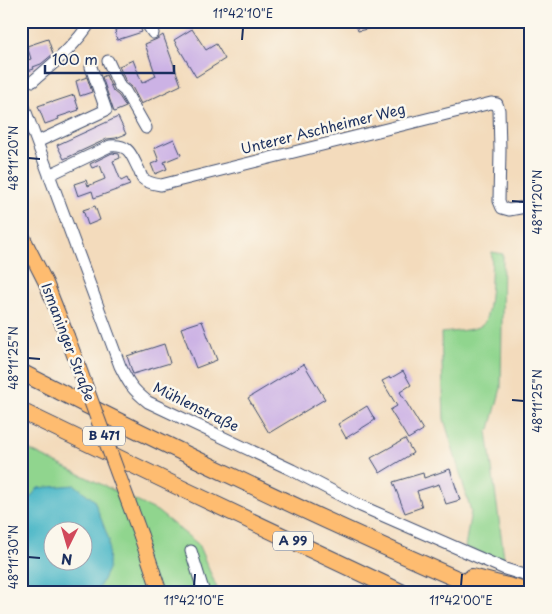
<svg xmlns="http://www.w3.org/2000/svg" width="552" height="614" viewBox="0 0 552 614" font-family="'Playpen Sans',sans-serif">
  <rect width="100%" height="100%" fill="#fbf7ec"/>
  <filter id="ink" filterUnits="userSpaceOnUse"><feTurbulence type="fractalNoise" baseFrequency=".02" numOctaves="2"/><feDisplacementMap in="SourceGraphic" scale="10" xChannelSelector="R" yChannelSelector="G"/><feConvolveMatrix kernelMatrix="1 2 1 2 8 2 1 2 1" color-interpolation-filters="sRGB"/></filter>
  <filter id="wash" filterUnits="userSpaceOnUse"><feTurbulence type="fractalNoise" baseFrequency=".0096" numOctaves="4" result="noise"/><feDisplacementMap in="SourceGraphic" scale="20" xChannelSelector="R" yChannelSelector="G"/><feGaussianBlur stdDeviation="1.12" result="paint"/><feColorMatrix in="noise" values="0 0 0 0 0 0 0 0 0 0 0 0 0 0 0 0 0 1.4 0 .05"/><feComposite in="paint" operator="in"/></filter>
  <g filter="url(#wash)">
    <rect width="100%" height="100%" fill="#f3dbbc"/>
    <path fill="#90d58e" stroke="#568276" fill-rule="evenodd" d="M492,252L503,254L501,388L490,429L487,431L504,557L498,559L465,547L471,511L444,419L441,333C450,332 476,330 482,325C492,317 491,266 492,252Z
      M21,446L157,511L198,544L219,593H21ZM52,532H82V562H52Z"/>
    <path fill="#4bb7c7" stroke="#337392" fill-rule="evenodd" d="M75,485L94,500L109,540L108,569L98,590L92,593H36L21,572V514L24,505L38,488ZM52,532H82V562H52Z"/>
    <g id="blocks">
      <path fill="#ccb2e5" d="M355,21H387L388,24L358,31Z
        M138,23L142,32L117,40L115,30Z
        M192,29L206,50L216,44L225,59L196,77L174,40Z
        M163,35L181,85L141,104L132,87L126,82L119,66L133,60L142,83L156,76L145,44L157,39Z
        M48,39L53,54L41,64L33,67L34,69L24,72L21,62L31,59L27,46Z
        M106,75L113,91L119,96L126,107L114,112L102,77Z
        M87,77L92,92L80,96L76,81Z
        M74,95L79,110L58,117L59,119L45,124L38,106L52,101L53,102Z
        M118,117L126,134L116,138L107,139L64,159L57,145Z
        M174,139L181,155L164,162L167,169L155,174L151,164L159,161L154,148Z
        M112,153L119,154L120,158L113,161L121,181L127,178L130,185L94,198L92,191L78,196L74,184L86,180L88,186L105,179L100,165L92,168L90,164Z
        M95,206L100,220L88,225L83,210Z
        M202,321L217,360L196,368L181,328Z
        M164,344L170,363L133,374L127,356Z
        M304,364L325,399L269,433L248,398Z
        M403,371L411,385L400,392L423,430L408,439L390,410L397,406L382,381L390,377L391,378Z
        M367,406L375,420L346,438L338,424Z
        M405,439L413,453L380,473L371,458Z
        M450,469L460,500L446,504L439,484L417,491L422,507L405,513L393,482L423,473L424,478Z"/>
    </g>
  </g>
  <g filter="url(#ink)">
    <use href="#blocks" fill-opacity="0" stroke="#3b496c" stroke-width="1"/>
    <g fill="none" stroke-linecap="round" stroke-linejoin="round">
      <defs>
        <path id="minor" d="M109,21L116,23L120,21
          M145,21L153,33
          M108,61L120,87L125,91L146,128
          M33,81C54,63 76,45 91,21
          M21,99L120,366C129,384 132,389 148,402L292,470L361,506L505,569L531,577
          M37,142L106,110L91,67
          M49,175L110,146C130,144 131,155 139,170C140,173 141,175 142,178C147,183 155,184 161,185L491,103L497,104L499,110L500,150L499,201L502,208L509,210L531,206
          M191,551L204,593"/>
        <path id="major" d="M21,234L46,283L67,336
          M141,536L160,593"/>
        <path id="highway" d="M21,372C175,451 330,524 489,593
          M21,411L187,491L403,593
          M472,577L531,592"/>
      </defs>
      <use href="#minor" stroke="#3b496c" stroke-width="13"/>
      <use href="#major" stroke="#3b496c" stroke-width="16"/>
      <use href="#highway" stroke="#3b496c" stroke-width="18"/>
      <use href="#minor" stroke="#fff" stroke-width="11"/>
      <use href="#major" stroke="#febc70" stroke-width="14"/>
      <use href="#highway" stroke="#febc70" stroke-width="16"/>
      <defs>
        <path id="major-bridge" d="M67,336L141,536"/>
      </defs>
      <use href="#major-bridge" stroke="#3b496c" stroke-width="16" stroke-linecap="butt"/>
      <use href="#major-bridge" stroke="#febc70" stroke-width="14"/>
    </g>
  </g>
  <path fill="none" stroke="#1b2f5e" stroke-width="2" d="M242,40L243,28M28,158L40,159M512,201L524,202M28,358L40,359M512,400L524,401M28,557L40,558M194,586L195,574M461,586L462,574"/>
  <g text-anchor="middle" stroke-width="5" stroke-linejoin="round" paint-order="stroke">
    <g fill="#fbf7ec" stroke="#5e6b89" stroke-width="1">
      <rect x="83" y="426.5" width="42" height="19" rx="4"/>
      <rect x="273" y="531.5" width="40" height="19" rx="4"/>
    </g>
    <g font-size="12" font-weight="bold" fill="#1b2f5e">
      <text x="104" y="440">B 471</text>
      <text x="293" y="545">A 99</text>
    </g>
    <g font-size="14" fill="#1b2f5e" stroke="#fbf7ec">
      <text transform="translate(323 129) rotate(-14)" y="5">Unterer Aschheimer Weg</text>
      <text transform="translate(68 342) rotate(69)" y="5">Ismaninger Straße</text>
      <text transform="translate(196 407) rotate(26)" y="5">Mühlenstraße</text>
    </g>
  </g>
  <rect width="552" height="614" fill="none" stroke="#fbf7ec" stroke-width="55"/>
  <g transform="translate(68 546) rotate(185)"><circle r="24" fill="#fbf7ec" stroke="#a1a7b3"/>
  <path d="M0-4L9 19L0 12L-9 19Z" fill="#d1495b"/>
  <text y="-8" font-size="14" font-weight="bold" text-anchor="middle" fill="#1b2f5e">N</text>
  </g>
  <path d="M45 65v8h129v-8" fill="none" stroke="#1b2f5e" stroke-width="2.5"/>
  <text x="52" y="65" font-size="15" fill="#1b2f5e" stroke="#fbf7ec" stroke-width="4" paint-order="stroke">100 m</text>
  <rect x="28" y="28" width="496" height="558" fill="none" stroke="#1b2f5e" stroke-width="2"/>
  <g font-size="12" text-anchor="middle" fill="#1b2f5e">
    <text x="243" y="18">11°42'10"E</text>
    <text transform="translate(14 158) rotate(-90)" y="4">48°11'20"N</text>
    <text transform="translate(538 202) rotate(-90)" y="4">48°11'20"N</text>
    <text transform="translate(14 358) rotate(-90)" y="4">48°11'25"N</text>
    <text transform="translate(538 401) rotate(-90)" y="4">48°11'25"N</text>
    <text transform="translate(14 557) rotate(-90)" y="4">48°11'30"N</text>
    <text x="194" y="605">11°42'10"E</text>
    <text x="461" y="605">11°42'00"E</text>
  </g>
</svg>
